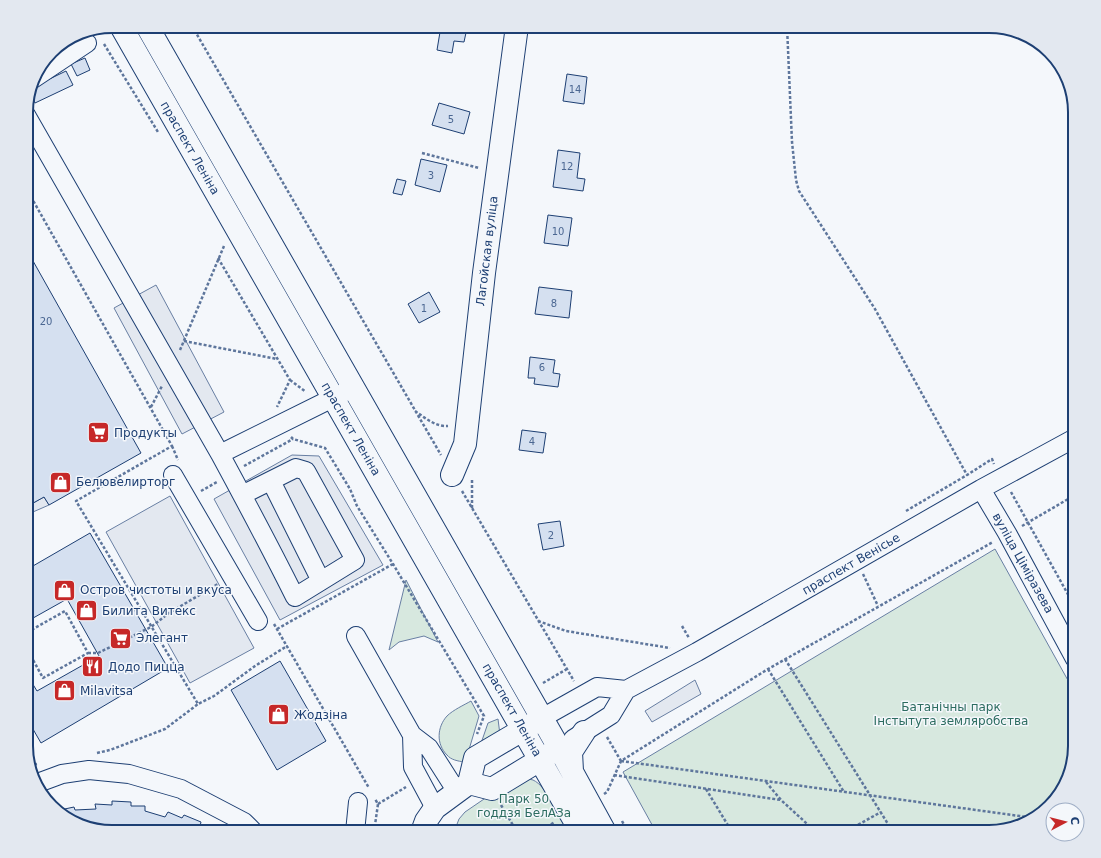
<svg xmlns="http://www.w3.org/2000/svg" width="1101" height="858" viewBox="0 0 1101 858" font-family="'DejaVu Sans',sans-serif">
  <rect width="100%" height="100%" fill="#f4f7fb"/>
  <path fill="#d7e8df" stroke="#687fa3" d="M995,549L1075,693V746L1070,774L1054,802L1027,823L989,832H656L623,772Z
    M406,580L438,642L424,636L399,642L389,650Z
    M471,701L479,716L468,753L464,762C458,761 451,760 447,755C436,744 437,727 447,716C453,710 464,705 471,701Z
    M498,719L500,735L478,752L488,723Z
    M523,779C526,779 530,779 533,780C547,786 561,819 569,832H454L459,819L465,812L506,784Z"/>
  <path fill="#e3e8f0" stroke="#687fa3" d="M156,285L224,412L182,434L114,308Z
    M292,455L319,456L383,565L280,620L214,499Z
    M170,496L254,648L190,683L106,532Z
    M44,497L49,505L26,515V507Z
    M695,680L701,694L652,722L645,711Z"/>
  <path fill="#d5e0f0" stroke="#1d3f73" d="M441,26L467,28L464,42L454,41L452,53L437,50Z
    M85,58L90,70L77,76L71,64Z
    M66,71L73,85L35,103L30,92L31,88Z
    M567,74L587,77L584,104L563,101Z
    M439,103L470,112L464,134L432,125Z
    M558,150L580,153L577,178L585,179L583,191L553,187Z
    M421,159L447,165L440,192L415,185Z
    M397,179L406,181L402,195L393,193Z
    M548,215L572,218L568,246L544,243Z
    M28,252L141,453L49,505L44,497L26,507V253Z
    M539,287L572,291L569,318L535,314Z
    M429,292L440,312L419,323L408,304Z
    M530,357L555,360L553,373L560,374L558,387L534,384L535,378H528Z
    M522,430L546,433L543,453L519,450Z
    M560,521L564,546L543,550L538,524Z
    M90,533L168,668L41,743L26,717V673L37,691L99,656L67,599L26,622V570Z
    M280,661L326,741L277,770L231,690Z
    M112,801L131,802V806H145V811L165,817L168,812L182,818L184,815L201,822L200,826L213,832H112L79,826L54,808L59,807L60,810L74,807L75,810L96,809L95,804L112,805Z"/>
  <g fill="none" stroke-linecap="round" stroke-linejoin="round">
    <defs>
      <path id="minor" d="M33,79L87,43
        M26,115L220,454C246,502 271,549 295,597L355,560L306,471L296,468L242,495
        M220,454L353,388
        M173,475L258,621
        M271,481L321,581
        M981,489L1007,533L1075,659
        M356,636L412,735L429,748L457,792
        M542,718L597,687L626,690
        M412,735L413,767L435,808
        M573,739L611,715L626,690L697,652L981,489L1075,438
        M35,784L62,774L89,770L129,774L181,789L244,822L254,832
        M355,832L358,802"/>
      <path id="major" d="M121,26L581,832
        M147,26L559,748L605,832
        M452,475L465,444L484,273L517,26
        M572,771L571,752L584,732
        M469,783L492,789L553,752
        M422,832L426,821L435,808L469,783L475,758L536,722"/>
    </defs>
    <use href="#minor" stroke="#1d3f73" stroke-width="20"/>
    <use href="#major" stroke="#1d3f73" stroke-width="24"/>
    <path stroke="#5e769c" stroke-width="2.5" stroke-dasharray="3 2" stroke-linecap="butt" d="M192,26L441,455
      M787,26L792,142L796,180L799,191L875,309L967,475L992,459L994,464
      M104,44L158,132
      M422,153L479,168
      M26,188L172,446L76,501L198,704L214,696L255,666L287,646
      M218,258L290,380L277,407
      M184,341L277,359
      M180,350L224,246
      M290,380L306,392
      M151,407L162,386
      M415,411C425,418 436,427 448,426
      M291,437L293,439L325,448L350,489L357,506L393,564L484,716L477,734
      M172,446L178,460
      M244,466L293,439
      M201,491L217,482
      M462,491L574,681
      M1011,492L1075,607
      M472,508V479
      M906,511L967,475
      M1022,526L1075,495
      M863,574L878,606
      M538,621L566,631L670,648
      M274,624L369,788
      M682,626L689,638
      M277,629L393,564
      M26,647L43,678L88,653L65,611L26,633
      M88,653H98L151,627L169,613L218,584
      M785,659L893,832
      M768,669L844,792
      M543,683L567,669
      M607,737L621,761
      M97,753L110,750L165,729L198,704
      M621,761L1034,818
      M30,765L37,764
      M614,775L781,800
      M766,782L781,800L816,832
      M706,789L732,832
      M604,794L607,792L621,761L768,669L993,542
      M378,804L406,787
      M501,805L517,832
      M622,821L628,832
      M374,832L378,804L375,799
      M538,832L555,822
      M845,832L881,812"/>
    <use href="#minor" stroke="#f4f7fb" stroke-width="18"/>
    <use href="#major" stroke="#f4f7fb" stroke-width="22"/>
  </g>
  <defs>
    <symbol id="supermarket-square" viewBox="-11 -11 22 22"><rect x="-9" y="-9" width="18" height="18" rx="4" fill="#c62828" stroke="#f4f7fb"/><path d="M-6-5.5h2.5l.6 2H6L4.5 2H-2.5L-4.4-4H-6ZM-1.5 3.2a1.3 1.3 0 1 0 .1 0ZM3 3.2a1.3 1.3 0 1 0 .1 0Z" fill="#fff"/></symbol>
    <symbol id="shop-square" viewBox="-11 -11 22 22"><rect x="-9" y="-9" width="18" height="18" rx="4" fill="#c62828" stroke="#f4f7fb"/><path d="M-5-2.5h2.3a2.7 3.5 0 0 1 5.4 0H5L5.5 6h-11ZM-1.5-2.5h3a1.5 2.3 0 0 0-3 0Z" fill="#fff"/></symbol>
    <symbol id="restaurant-square" viewBox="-11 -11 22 22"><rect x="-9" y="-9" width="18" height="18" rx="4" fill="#c62828" stroke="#f4f7fb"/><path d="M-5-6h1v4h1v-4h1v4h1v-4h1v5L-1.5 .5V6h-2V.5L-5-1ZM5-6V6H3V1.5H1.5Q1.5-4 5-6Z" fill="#fff"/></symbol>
  </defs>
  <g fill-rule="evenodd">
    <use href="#supermarket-square" x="86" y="420" width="25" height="25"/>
    <use href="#shop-square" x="48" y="470" width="25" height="25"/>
    <use href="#shop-square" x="52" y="578" width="25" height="25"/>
    <use href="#shop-square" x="74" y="598" width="25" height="25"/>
    <use href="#supermarket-square" x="108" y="626" width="25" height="25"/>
    <use href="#restaurant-square" x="80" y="654" width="25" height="25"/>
    <use href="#shop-square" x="52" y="678" width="25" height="25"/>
    <use href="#shop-square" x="266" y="702" width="25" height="25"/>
  </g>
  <g text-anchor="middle" stroke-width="3" stroke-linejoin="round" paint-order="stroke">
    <g font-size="10" fill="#4b6792">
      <text x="575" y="93">14</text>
      <text x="451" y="123">5</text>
      <text x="567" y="170">12</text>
      <text x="431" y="179">3</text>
      <text x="558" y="235">10</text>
      <text x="554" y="307">8</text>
      <text x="424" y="312">1</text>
      <text x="46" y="325">20</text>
      <text x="542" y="371">6</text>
      <text x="532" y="445">4</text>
      <text x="551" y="539">2</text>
    </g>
    <g font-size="12" fill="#1d3f73" stroke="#f4f7fb">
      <text transform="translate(190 148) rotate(60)" y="4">праспект Леніна</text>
      <text transform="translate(487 251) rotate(-83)" y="4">Лагойская вуліца</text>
      <text transform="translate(351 429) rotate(60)" y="4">праспект Леніна</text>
      <text transform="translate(1023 563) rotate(61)" y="4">вуліца Ціміразева</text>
      <text transform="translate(851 564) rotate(-30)" y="4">праспект Венісье</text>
      <text transform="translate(512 710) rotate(60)" y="4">праспект Леніна</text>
    </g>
    <g font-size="12" fill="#1d3f73" stroke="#f4f7fb" text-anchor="start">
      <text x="114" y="437">Продукты</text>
      <text x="76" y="486">Белювелирторг</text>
      <text x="80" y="594">Остров чистоты и вкуса</text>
      <text x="102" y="615">Билита Витекс</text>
      <text x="136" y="642">Элегант</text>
      <text x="108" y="671">Додо Пицца</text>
      <text x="80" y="695">Milavitsa</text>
      <text x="294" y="719">Жодзіна</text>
    </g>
    <g font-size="12" fill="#2c6c60" stroke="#f4f7fb">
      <text x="951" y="711">Батанічны парк<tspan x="951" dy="14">Інстытута земляробства</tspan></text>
      <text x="524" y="803">Парк 50<tspan x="524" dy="14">годдзя БелАЗа</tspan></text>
    </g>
  </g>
  <path d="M0 0H1101V858H0ZM112 33H989A79 79 0 0 1 1068 112V746A79 79 0 0 1 989 825H112A79 79 0 0 1 33 746V112A79 79 0 0 1 112 33Z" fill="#e3e8f0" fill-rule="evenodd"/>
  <path fill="none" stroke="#1d3f73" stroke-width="2" d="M112 33H989A79 79 0 0 1 1068 112V746A79 79 0 0 1 989 825H112A79 79 0 0 1 33 746V112A79 79 0 0 1 112 33Z"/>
  <g transform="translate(1065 822) rotate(83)"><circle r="19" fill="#f4f7fb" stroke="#9eadc5"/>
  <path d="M0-3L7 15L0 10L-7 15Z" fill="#c62828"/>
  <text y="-6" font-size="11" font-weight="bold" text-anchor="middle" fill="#1d3f73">С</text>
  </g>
</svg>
